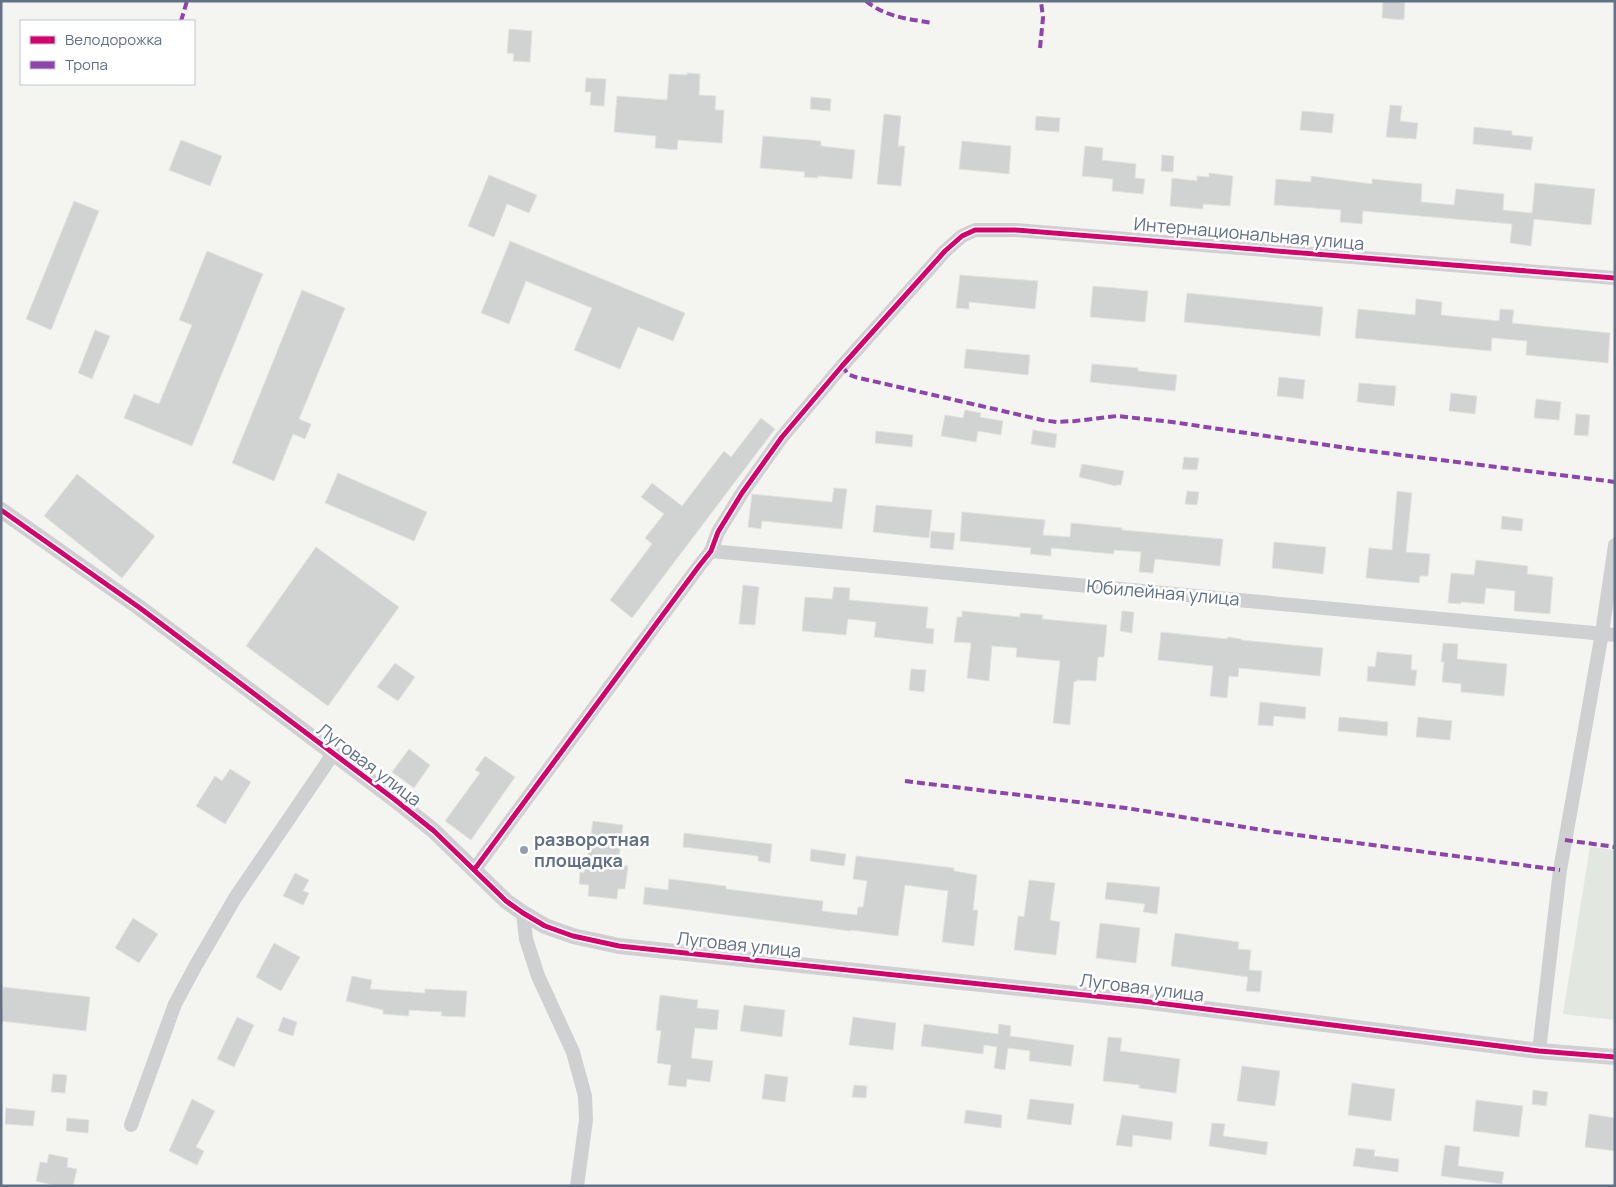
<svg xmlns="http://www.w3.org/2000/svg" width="1616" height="1187" viewBox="0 0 1616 1187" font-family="Manrope,sans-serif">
  <rect width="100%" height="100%" fill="#f4f4f1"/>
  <path fill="#e2e7df" d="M1590,847L1615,850V1020L1563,1014Z"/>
  <path fill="#d1d2d2" stroke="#e3e3e1" d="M1383,1H1405L1404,20L1382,18Z
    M509,29L532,31L530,62L513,61L514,54L507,53Z
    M687,73L700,74L699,95L716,96L715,110H724L722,143L678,140L677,150L655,148L656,136L614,132L617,96L667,100L669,74L687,75Z
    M586,78L606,79L604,106L590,105L591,92H585Z
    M811,97L831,99L830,111L810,109Z
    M1390,105L1402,106L1400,121L1418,123L1416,139L1386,137Z
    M1302,111L1334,114L1332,133L1300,130Z
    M884,114L901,116L898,146H905L901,186L877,184Z
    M1036,116L1060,118L1059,132L1035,130Z
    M1474,127L1512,131V135L1533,137L1531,150L1473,144Z
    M763,136L821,141V146L855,150L852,179L818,176V178L804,177L805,172L760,168Z
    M181,140L222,156L210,186L169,170Z
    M962,141L1011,146L1009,174L959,169Z
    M1085,146L1103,148L1102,160L1136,164L1135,178L1145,179L1143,194L1112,191L1113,179L1082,176Z
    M1162,155L1174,156L1173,172L1161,171Z
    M1209,173L1233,176L1230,206L1203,204V209L1170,206L1172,178L1197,181V176L1209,177Z
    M489,175L537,195L529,213L507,204L494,237L468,226Z
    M1311,176L1372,184V179L1422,184L1421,202L1454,205L1456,189L1504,194L1503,210L1532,213L1535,183L1595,189L1591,225L1534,219L1531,246L1510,243L1512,224L1363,211L1362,224L1340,222L1341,210L1274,205L1276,179L1311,182Z
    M74,201L99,211L51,330L26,319Z
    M510,241L685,313L673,341L638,327L620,369L574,350L592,308L526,281L509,324L481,313Z
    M207,251L263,274L192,446L124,418L134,394L159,404L192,325L179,320Z
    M960,275L1038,281L1035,309L969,302V309L956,308Z
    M1093,286L1148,291L1145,322L1090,317Z
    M302,290L345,308L299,419L311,424L305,439L293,434L274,481L232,463Z
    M1187,293L1323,307L1320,336L1184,322Z
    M1416,299L1442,302L1441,315L1499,321L1500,309L1514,310L1512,323L1610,333L1608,363L1526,355L1527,341L1492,338L1491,351L1355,338L1358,309L1415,315Z
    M95,330L110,336L92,379L78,373Z
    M966,349L1030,355L1028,375L964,368Z
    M1092,364L1138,368V371L1177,375L1175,391L1090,382Z
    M1279,377L1305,380L1303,399L1277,396Z
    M1359,383L1396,386L1394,406L1357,402Z
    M1451,393L1477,396L1475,414L1449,411Z
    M1536,399L1561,402L1559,420L1534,418Z
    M965,410L981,413L980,417L1003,421L1001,435L978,431L976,442L941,436L945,415L963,418Z
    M1576,414L1590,415L1588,436L1574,435Z
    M761,418L775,429L632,618L610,600L652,544L645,538L664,514L641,497L652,483L682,506L724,451L731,457Z
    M1033,430L1057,434L1055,448L1031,444Z
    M876,431L913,435L912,447L875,443Z
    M1184,457L1199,458L1197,470L1182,469Z
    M1082,464L1124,471L1121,485H1116V486L1079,477Z
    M338,473L427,512L414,541L325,503Z
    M77,474L155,536L122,578L44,516Z
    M834,488L847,489L842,529L762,521L761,529L748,527L752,494L832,502Z
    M1187,491L1199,492L1197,505L1185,504Z
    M1397,491L1412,493L1406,552L1430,554L1428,576H1420L1419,583L1366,578L1369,548L1392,550Z
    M876,505L932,510L929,538L873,532Z
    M962,512L1045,520L1043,535L1070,537L1071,523L1122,528V530L1223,539L1220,566L1155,559L1153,573L1139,572L1141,552L1114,550V554L1051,548V556L1030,554L1031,548L960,541Z
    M1502,516L1523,519L1522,531L1501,529Z
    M931,531L955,533L953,550L930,548Z
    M1274,542L1326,547L1323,574L1272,568Z
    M316,547L399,607L328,706L246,646Z
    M1476,560L1528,566L1527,574L1553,577L1550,614L1514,611L1515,591L1486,588L1484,604L1461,602V604L1448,603L1451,573L1474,575Z
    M743,585L759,587L755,625L739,624Z
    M834,587L850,588L849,600L928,607L926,628L934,629L933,644L874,637L876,622L848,619L846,635L802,631L805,597L832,599Z
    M962,611L1020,617V613L1043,615L1042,619L1107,625L1104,657H1098L1096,681L1077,680L1076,682L1074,681L1070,725L1053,723L1060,661L1016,657L1017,648L992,646L989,681L967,678L971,643L954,642L957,617H962Z
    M1122,611L1134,612L1132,633L1120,631Z
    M1161,632L1227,639L1228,637L1241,639V640L1323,648L1320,676L1239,668L1238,677L1229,676L1227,698L1210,696L1213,666L1158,660Z
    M1443,643L1458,644L1457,659L1507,664L1504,696L1461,692V684L1442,682L1444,662H1441Z
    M1377,652L1412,655L1411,670H1417L1415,686L1367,681L1368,666L1375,667Z
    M395,663L415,677L398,701L377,687Z
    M911,669L926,670L924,692L909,690Z
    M1260,702L1306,707L1305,719L1274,716L1273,726L1258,725Z
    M1339,717L1388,722L1387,736L1338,731Z
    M1418,717L1452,721L1450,740L1416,737Z
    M409,749L430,765L414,788L392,772Z
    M485,756L515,777L471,840L445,821L480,773L475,770Z
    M230,769L251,782L225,824L196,806L215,776L222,781Z
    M593,821L623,825L618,865L628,866L625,889H618L617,899L588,896L589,885L579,884L580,872L584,873L585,861H587Z
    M684,833L772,844L770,863L758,861V856L683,847Z
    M811,849L846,854L844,866L810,861Z
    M856,856L954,868V871L977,875L973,910H978L974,946L942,942L948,891L905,885L898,936L851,930L850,931L643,904L645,887L668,890L669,879L726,886V889L823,901L822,911L857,915L858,907H863L867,881L853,879Z
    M295,873L309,880L303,891L309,893L303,905L283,896Z
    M1029,880L1055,883L1050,920L1060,922L1056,955L1014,950L1018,916L1024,917Z
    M1107,882L1160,887L1157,914L1143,912L1145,904L1105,899Z
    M133,918L158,934L139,963L115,948Z
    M1100,923L1140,928L1136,963L1096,958Z
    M1175,933L1239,942L1238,949L1251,950L1249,970L1262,971L1260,992L1246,991L1248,977L1171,966Z
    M274,943L300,957L281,991L256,977Z
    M352,976L372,980L370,989L425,993V989L467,991L465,1017L441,1016L442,1012L409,1010V1016L383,1014V1010L346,1001Z
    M3,987L90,997L86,1031L1,1021Z
    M660,995L698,1000L697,1008L719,1010L717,1030L695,1028L691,1058L713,1061L710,1082L687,1079L686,1087L668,1085L671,1065L657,1063L661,1031L656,1030Z
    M744,1005L785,1010L782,1037L740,1031Z
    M237,1017L254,1025L234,1067L217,1059Z
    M283,1017L297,1022L293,1036L278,1031Z
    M853,1017L896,1023L893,1050L849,1045Z
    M924,1024L998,1034L999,1024L1011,1026L1010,1036L1074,1045L1071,1066L1029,1061L1030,1051L1008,1048L1005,1070L994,1068L997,1047L984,1045L983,1054L921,1046Z
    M1108,1037L1122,1038L1120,1051L1180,1059L1176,1093L1139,1088V1085L1103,1081Z
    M1242,1066L1280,1071L1275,1106L1237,1101Z
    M53,1074L67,1075L65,1093L51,1092Z
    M765,1074L788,1077L785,1102L762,1099Z
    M1352,1083L1395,1089L1391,1121L1348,1115Z
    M854,1085L867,1086L866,1098L852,1097Z
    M1533,1090L1548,1092L1546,1106L1532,1104Z
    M192,1099L215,1111L196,1147L204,1151L197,1165L169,1151Z
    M1030,1099L1074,1104L1071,1125L1027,1119Z
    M1476,1100L1523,1106L1519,1137L1473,1131Z
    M6,1108L35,1111L33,1126L5,1124Z
    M966,1110L1002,1115L1001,1128L964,1123Z
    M1589,1114L1615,1118V1151L1585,1147Z
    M1122,1115L1173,1122L1171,1140L1133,1135L1132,1147L1116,1145Z
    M67,1118L89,1120L88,1133L66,1131Z
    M1212,1123L1225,1124L1223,1136L1268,1142L1266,1155L1209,1146Z
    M1445,1145L1460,1147L1458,1166L1504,1172L1502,1184L1441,1176Z
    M1356,1148L1375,1150L1374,1156L1399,1159L1398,1172L1353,1166Z
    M49,1154L68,1158L67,1167L77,1169L73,1186H57L36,1181L40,1162L47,1163Z"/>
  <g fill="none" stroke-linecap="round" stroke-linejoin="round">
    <path stroke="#cfd0d1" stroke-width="14" d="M711,551L1615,635
      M474,870L699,566L711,551L718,532L742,493L782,437L842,366L945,251L962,236L975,230H1015L1615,278
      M523,913L526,939L538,976L573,1052L585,1096L586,1120L577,1186
      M1539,1051L1560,870L1602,633L1615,545
      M131,1125L175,1004L196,965L235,898L333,754"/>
    <path stroke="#cfd0d1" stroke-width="16" d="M1,510L140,608L394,799L434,831L506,901L523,913L545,926L573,936L619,946L1142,1001L1539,1051L1615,1057"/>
    <path stroke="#8e44ad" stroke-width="4" stroke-dasharray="8 4" stroke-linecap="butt" d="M866,1C885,17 909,19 933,23
      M181,21L187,1
      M1040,48L1043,18L1041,1
      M842,366L848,374L855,377L1042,420L1057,422L1075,421L1117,416L1172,422L1361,450L1615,482
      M905,781L1126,808L1275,832L1560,870
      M1565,840L1615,847"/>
    <defs>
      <path id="cycleway" d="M1,510L140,608L394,799L434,831L506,901L523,913L545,926L573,936L619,946L1142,1001L1539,1051L1615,1057
        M474,870L699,566L711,551L718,532L742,493L782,437L842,366L945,251L962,236L975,230H1015L1615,278"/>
    </defs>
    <use href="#cycleway" stroke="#fff" stroke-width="8"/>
    <use href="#cycleway" stroke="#d6006c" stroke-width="5"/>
  </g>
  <circle fill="#949eab" stroke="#fff" stroke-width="2" cx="524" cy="850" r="5"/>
  <g text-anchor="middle" stroke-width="5" stroke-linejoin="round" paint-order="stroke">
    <g font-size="18" fill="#617085" stroke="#fff">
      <text transform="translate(1249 234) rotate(5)" y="6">Интернациональная улица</text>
      <text transform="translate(1163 593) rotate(5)" y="6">Юбилейная улица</text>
      <text transform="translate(369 765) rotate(37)" y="6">Луговая улица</text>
      <text transform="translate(739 945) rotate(6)" y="6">Луговая улица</text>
      <text transform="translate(1142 988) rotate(7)" y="6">Луговая улица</text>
    </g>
    <g font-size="18" font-weight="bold" fill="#617085" stroke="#fff" text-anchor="start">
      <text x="534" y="846">разворотная<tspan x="534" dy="21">площадка</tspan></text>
    </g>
  </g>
  <rect width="1616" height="1187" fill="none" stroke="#617085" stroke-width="5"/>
  <rect x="20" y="20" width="175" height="65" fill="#ffffff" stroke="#c0c6ce"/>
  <rect x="30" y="36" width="25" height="8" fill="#d6006c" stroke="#c0c6ce"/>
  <text x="65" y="45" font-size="15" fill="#617085">Велодорожка</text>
  <rect x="30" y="61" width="25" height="8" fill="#8e44ad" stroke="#c0c6ce"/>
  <text x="65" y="70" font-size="15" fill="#617085">Тропа</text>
</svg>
